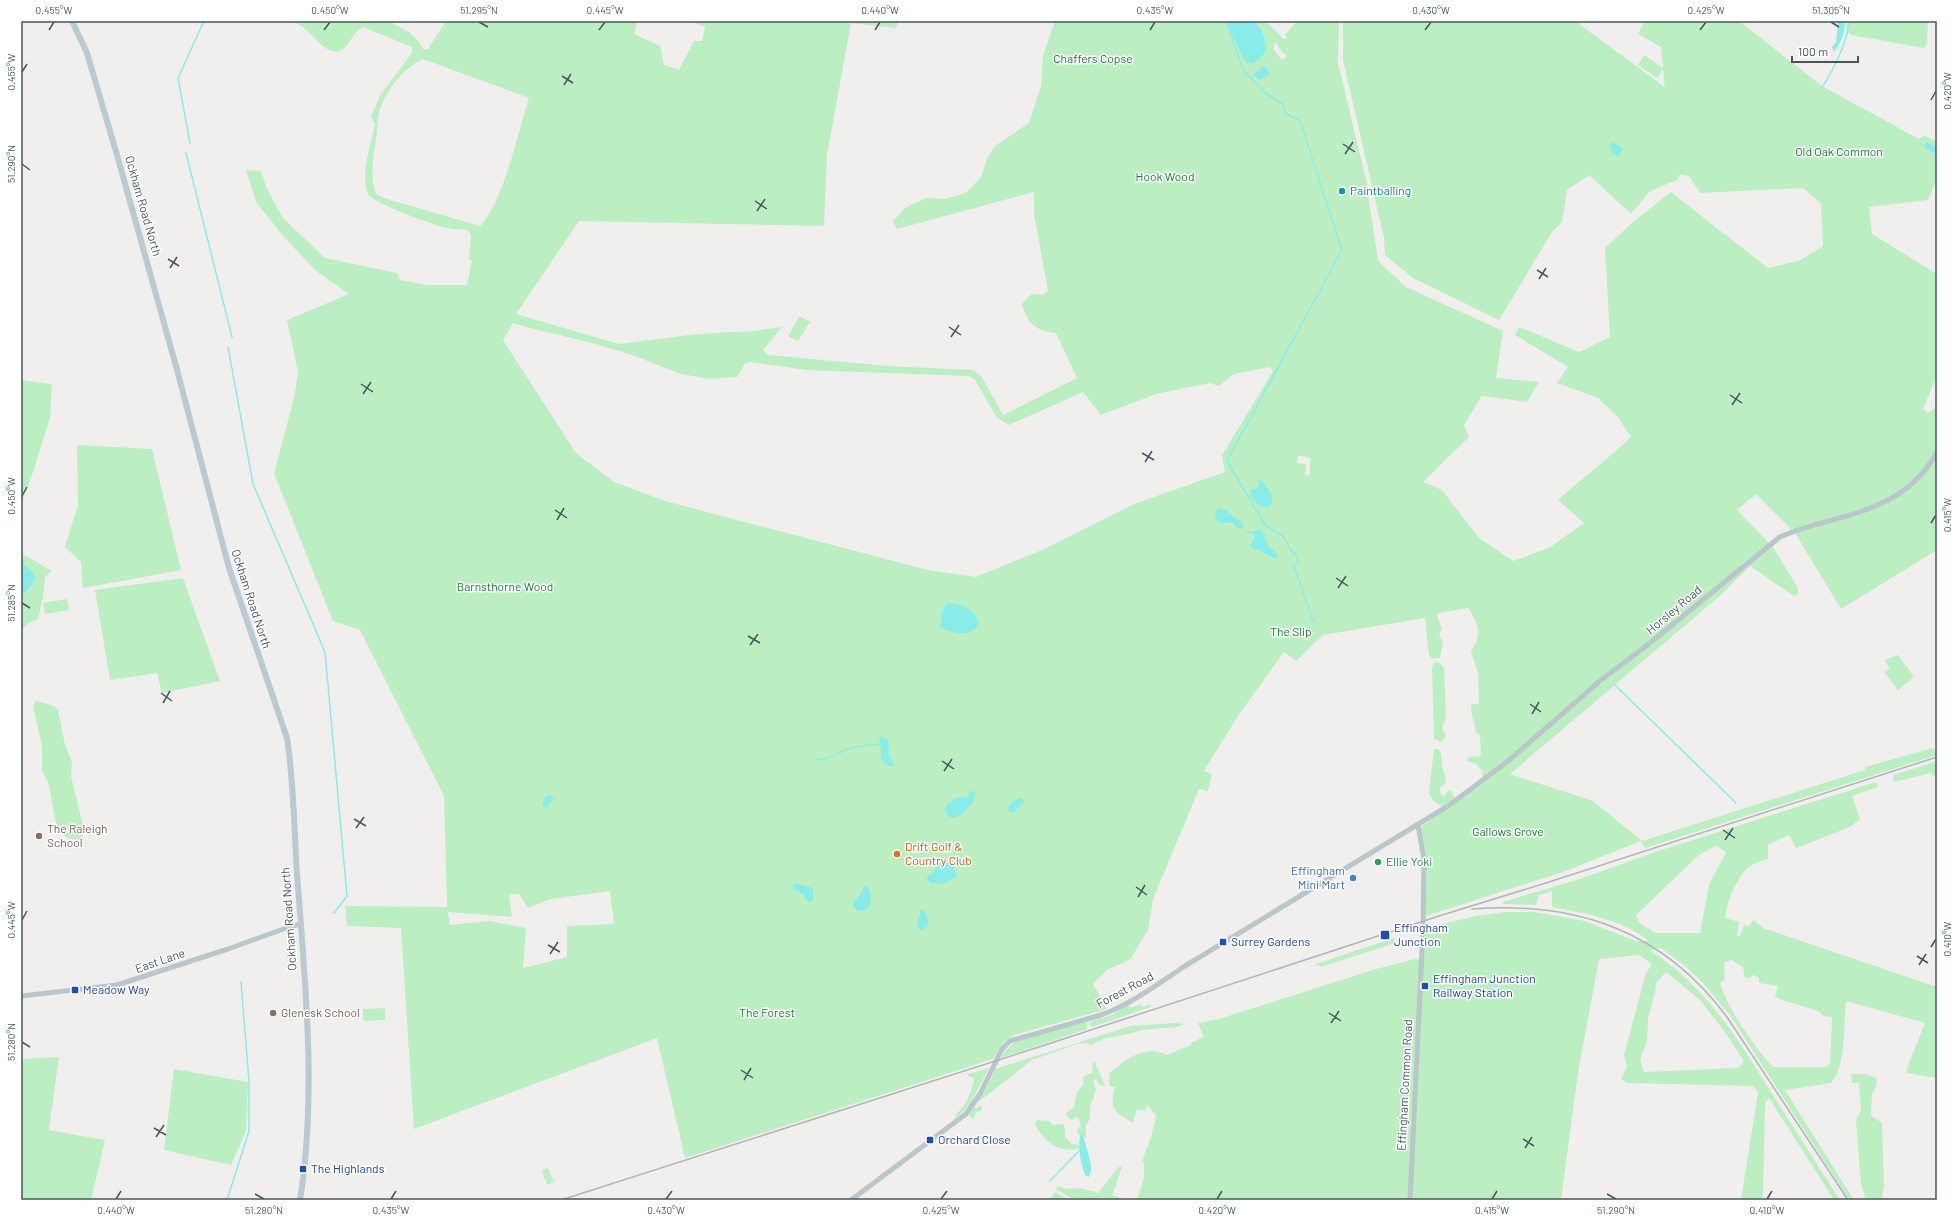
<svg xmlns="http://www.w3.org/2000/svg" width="1958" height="1221" viewBox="0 0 1958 1221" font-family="Barlow,sans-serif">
  <rect width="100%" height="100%" fill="#f1eeee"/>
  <path fill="#bbefc2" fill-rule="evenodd" d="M294,21H388L409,32L419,42L423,49H428L446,21H637L634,34L660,46L664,65L679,70L694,41H702L705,27L691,21H899L896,28L851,23L827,155L824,226L579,221L516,314L619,344L697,334L754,331L782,327L763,350L768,355L888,366L973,370L981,376L1003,415L1077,378L1056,333C1036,331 1027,323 1022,304L1031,294L1043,295L1048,291L1034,214V192L897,229L893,221L906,207L927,198L944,199L966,193L981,177L987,159L995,146L1029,123L1041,86L1043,56L1055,21H1225L1246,63L1254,64L1265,52L1266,39L1256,21H1266L1284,39L1287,38L1285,35L1297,21H1339L1338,63L1368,188L1358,189L1360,194H1368L1378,261L1406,287L1503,331L1496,378L1539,382L1527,402L1482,396L1464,425L1469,437L1423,482L1442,490L1479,538L1513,561L1549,548L1584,523L1558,500C1582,478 1608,459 1631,437L1617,416L1598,398L1557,383L1568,367L1515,335L1519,327L1579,352L1610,337L1605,248L1634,221L1671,192L1768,268L1799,261L1823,246L1821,203L1803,188L1700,193L1689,176L1679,175L1677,180L1650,191L1631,214L1589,175L1567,190L1562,222L1552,232L1499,320L1413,278L1385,255L1384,238L1343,60V21H1575L1665,87L1663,69L1657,78L1638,65L1644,55L1663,68L1661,47L1638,34L1644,21H1739L1822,86L1919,139L1924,135L1937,142V147L1927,142L1926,149L1937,155V179L1928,200L1869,207L1872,234L1937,274V375L1923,409L1928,413L1937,406V550L1841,609L1795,533L1756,494L1737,510L1773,547L1798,588V594L1794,596L1750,566L1722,594L1510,774L1593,801L1642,841L1865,770V767L1933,748L1937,755L1645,848L1641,841L1566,871L1426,916L1425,848L1421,829L1423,825L1483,783L1482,769H1480L1477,764L1467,761L1468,757L1481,756L1480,735L1476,733C1475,723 1471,715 1471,705L1479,703L1478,673L1471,652C1482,633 1480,626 1468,608L1439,613L1437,616L1442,629L1439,635L1443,643L1440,658H1432L1429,655L1425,618L1323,635L1296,661L1284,652L1238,716L1204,771L1212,774L1208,791L1199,789L1153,899L1148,930L1130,960L1108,969L1093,984L1107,1009L1014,1035L1004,1042L993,1059L685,1158L657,1038L414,1129L401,928L347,926L345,906L447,907L444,796L360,630L333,621L274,473L294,398L298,372L287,320L349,294L316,271L284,237L256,202L246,170L261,171L268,191L283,218L325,258L397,273L400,280L427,285H467L472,260H469L471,235L468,230C460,229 451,229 443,227C431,224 373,203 368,194C360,175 371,143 375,124L371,116L381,94L412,53V47L363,27C355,31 353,38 347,45C333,62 319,42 309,32C305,28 299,25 294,21ZM1275,42L1282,52L1287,56L1282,60L1273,49ZM423,59L529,98C518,132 504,201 480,226L387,199L377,195C369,180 373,157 376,140C377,133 377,126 378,119C381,95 402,69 423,59ZM1612,141L1622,151L1618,156L1609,146ZM513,323L526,327L596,344L632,355L681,374L709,379L737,377L744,365L749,362L807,370L969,376L975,380L997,418L1009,425L1083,392L1101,415L1156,394L1210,383L1219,386L1234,374L1270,367L1273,371L1222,455L1225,472L1134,504L1044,549L976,577L928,570L665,501L614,482L576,453L503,340ZM1298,456L1310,457V475H1305L1306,464L1297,463ZM610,891L614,924L567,926V957L523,968L526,928L490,921L450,925L448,912L512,917L509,894H519L528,908L551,899Z
    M1847,21H1926L1928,22L1927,44L1924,48L1851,35L1846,29Z
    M800,316L810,322L798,341L788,336Z
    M21,380L52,384L50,418L33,472L21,504Z
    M77,445L152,449L181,570L83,588L81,562L65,547L78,505Z
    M21,553L52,571L45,577L43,598L38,619L27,624L21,631Z
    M183,578L220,681L162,693L157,673L110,680L95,590Z
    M67,599L69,610L45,614L43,603Z
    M1898,655L1914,677L1898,690L1884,672L1890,669L1885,660Z
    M1434,662L1440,663L1444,668L1446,717L1442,727L1446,737L1441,742L1434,739L1432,669Z
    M36,701L54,706L58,710L65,745L72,762L71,776L84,830L82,837L79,841L68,838L61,833L56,824L49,785L42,770V746L33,706Z
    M1434,749H1439C1444,758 1440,770 1446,778L1445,784L1440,787L1441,795L1445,796L1447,792L1450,790L1455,798L1443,807L1433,801L1429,793Z
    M1937,761V774L1934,776L1930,773L1895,782L1893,779L1894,775Z
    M1876,782L1878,787L1852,796L1860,819L1850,827L1796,848L1789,835L1768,845V859C1762,861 1755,863 1750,866C1738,874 1726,904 1725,918L1739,922L1737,936H1740L1744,925L1749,926L1754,920L1763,928L1937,987V1078L1908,1073L1906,1071L1925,1023L1846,1001C1843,1024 1847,1065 1831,1083L1785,1090L1854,1200H1849L1730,1015L1701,981L1686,967L1661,948L1650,950C1707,988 1736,1036 1771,1092C1794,1128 1817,1164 1840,1200H1834L1769,1098L1765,1103L1763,1195L1761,1200H1741L1758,1092L1753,1086L1627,1083L1621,1079L1627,1066L1624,1055L1646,973L1652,964L1639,955L1599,959L1578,1073L1561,1200H1137L1144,1178V1163L1142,1162L1152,1134L1156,1115L1147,1105L1145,1111L1137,1109L1133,1123C1114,1111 1109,1110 1115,1087L1109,1086L1110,1073C1113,1069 1117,1068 1120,1065C1130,1055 1152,1046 1166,1055L1191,1045L1192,1042L1204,1037L1198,1023L1219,1019L1376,969L1415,959L1424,960L1425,928L1476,916L1506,912H1535L1585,921L1636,941H1649C1623,920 1584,913 1552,907V891L1539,895L1536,905L1505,904L1502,902L1583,878L1655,852ZM1716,846L1726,852L1709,885L1700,933H1656L1639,923L1636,915L1700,854ZM1732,960L1743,967L1744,976L1747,979L1754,975L1759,978V983L1778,986L1775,996L1779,999L1818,1011L1824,1016L1832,1017L1830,1064L1826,1067H1773C1757,1051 1725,1005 1720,982L1725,980L1724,962ZM1666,972L1700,1000L1725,1032L1744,1061L1738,1068L1644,1072L1640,1059L1647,1041L1648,1018L1655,992L1656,983Z
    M1394,938L1395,943L1321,967L1320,965L1317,966L1316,964Z
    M1128,1004L1131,1008L1141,1004L1143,1007L1150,1004L1151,1007L1092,1027L1090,1026L1089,1022L1112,1015Z
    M385,1008V1020L363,1021V1009Z
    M1087,1022V1029L1001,1058L1004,1052L1017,1040Z
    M1176,1023L1184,1024L1177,1027L1140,1030L1133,1033L1103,1039L1091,1045L1087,1043L1077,1044L1032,1060L977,1103L991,1079L995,1069L1131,1026Z
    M59,1057L49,1130L105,1140L91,1200H21V1059Z
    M1094,1060L1105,1086L1099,1084L1096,1079L1093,1081L1096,1090L1090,1107V1119L1086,1125V1137L1084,1138L1083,1134L1078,1135L1077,1131L1081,1125L1077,1116L1073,1120L1067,1117L1066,1113L1074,1107L1077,1092L1083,1085V1077L1093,1072L1092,1067Z
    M989,1068L970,1104L957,1118L955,1115C966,1106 972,1092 974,1078L969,1077L968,1074Z
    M174,1069L248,1082L246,1131L231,1165L164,1150Z
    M1851,1074H1865L1877,1078L1876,1087L1872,1094L1871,1115L1882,1123L1884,1187L1882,1196L1883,1200H1866L1861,1184L1858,1146L1856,1120L1861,1110L1859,1083H1852Z
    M982,1105V1110L976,1113L973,1120L968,1114L973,1107L977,1108Z
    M1037,1120L1049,1121L1053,1125L1063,1124L1065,1128V1138L1072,1144L1079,1145L1080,1148C1059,1154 1043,1142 1035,1123Z
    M1120,1166L1122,1168C1117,1177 1117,1186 1112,1195L1127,1200H1075L1056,1189L1058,1186L1067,1189L1080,1188L1098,1193C1106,1184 1112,1174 1120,1166Z
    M548,1168L554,1182L547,1185L542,1170Z
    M1055,1192L1069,1200H1050Z"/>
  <path fill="#88ede8" d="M1225,21H1255C1261,29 1269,41 1265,52C1263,56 1257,60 1254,64L1246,63Z
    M1838,21H1845C1845,32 1841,43 1834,52L1832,47L1836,42Z
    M1264,66L1271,74L1259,80L1253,75Z
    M1612,141L1623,149L1618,157L1613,154L1609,146Z
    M1927,142L1937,147V155L1926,149L1924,146Z
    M1259,479C1264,481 1274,496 1272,502C1271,504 1269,506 1267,508C1259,506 1254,502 1250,495L1251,489H1258Z
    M1219,508L1227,510L1229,514L1242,522L1243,528L1238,529L1233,523H1222L1216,521L1215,513Z
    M1259,529L1265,534V541L1278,556L1276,559L1249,546L1254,540L1255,531Z
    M21,563C42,576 37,581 21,596Z
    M947,603C960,603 975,608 979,623C973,638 952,634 940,627L943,610Z
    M879,736L885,738L889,743L888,753L894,765L893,767L888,766L881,759V751Z
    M969,791L975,792C977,805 951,829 945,811L947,804L957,797L968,798Z
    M550,795L554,798L547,807H544L542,805L546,796Z
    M1022,798L1024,802L1013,813L1008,811C1008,804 1015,798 1022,798Z
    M941,857L944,858L948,864L953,865L957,877L943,884L930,883L926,877L933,873L935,868V862Z
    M794,883L813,888V900L810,902L805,900L804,894L794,890L793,887Z
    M864,886H867C880,907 857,920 853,904L860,895Z
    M921,910H924L929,922L926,928L922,931L919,929L917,924Z
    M1081,1134H1083C1085,1148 1095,1164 1089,1177L1086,1176C1081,1170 1077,1140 1081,1134Z"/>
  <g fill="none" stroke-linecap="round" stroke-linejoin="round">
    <path stroke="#88ede8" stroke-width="1.5" d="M1229,29L1243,70L1265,93L1284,105L1285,113L1300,121L1342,250L1227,461L1265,525L1283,536L1291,551L1296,554L1298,560L1294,565L1313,621
      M1821,89C1835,67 1845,47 1850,21
      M190,143L178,78L204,21
      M186,153L232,337
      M228,347L253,484L325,652L347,896L334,913
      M1247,532L1254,533
      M1615,685L1736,803
      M871,745H881
      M851,748L870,745
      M837,754L850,748
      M815,759H825L835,755
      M1050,1181L1081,1149
      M227,1200L249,1131V1082L241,982"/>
    <path stroke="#b9c7cb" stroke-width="5" d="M21,996L117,985L228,949L292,926L301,924
      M851,1200L966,1114L980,1094L1002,1049L1010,1041L1101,1015C1131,1004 1158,984 1185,966L1448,806L1507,762L1601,680L1645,647L1780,537C1791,532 1802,529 1814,525C1863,512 1911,501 1937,452
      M1410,1200L1423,930L1424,859L1418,825"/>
    <path stroke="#b9cad0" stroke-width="6" d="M72,21L87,53L117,155L176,366L229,568L287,738C294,783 294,829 297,874C305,980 317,1095 300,1200"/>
    <path stroke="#b0b5b8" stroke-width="1.5" d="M1472,909C1577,901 1663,931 1727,1017L1848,1200
      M561,1200L1042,1046L1439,916L1549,882L1937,757"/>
  </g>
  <path fill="none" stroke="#46575c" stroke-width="1.5" d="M479,22L488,27M1831,22L1839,27M49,30L54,22M324,30L330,22M599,30L605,22M875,30L880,22M1150,30L1155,22M1425,30L1431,22M1700,30L1706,22M22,72L27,64M562,76L573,83M564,85L571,74M1931,100L1936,91M1343,144L1355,152M1345,154L1353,142M22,164L30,170M755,201L767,209M757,211L765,199M168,259L179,266M170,268L177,257M1537,270L1548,277M1539,279L1546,268M949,327L961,335M951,337L959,325M361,384L373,392M363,394L371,382M1730,395L1742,403M1732,405L1740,393M1142,453L1154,460M1145,462L1152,451M22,496L27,487M555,510L567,518M557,520L564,508M1931,523L1936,515M1336,578L1348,586M1338,588L1346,576M22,603L30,608M748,636L760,643M750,645L758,634M161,693L172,701M163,703L170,691M1530,704L1541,712M1532,714L1539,702M942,761L954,769M944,771L952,759M354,819L366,826M356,828L364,817M1723,830L1735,838M1725,840L1733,828M1136,887L1147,895M1138,897L1145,885M22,920L27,911M548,945L560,952M1931,947L1936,939M550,954L558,942M1917,956L1928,963M1919,965L1926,954M1329,1013L1341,1021M1331,1023L1339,1011M22,1042L30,1047M741,1070L753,1078M744,1080L751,1068M154,1128L166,1135M156,1137L164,1125M1523,1139L1534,1146M1525,1148L1532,1137M255,1194L264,1199M1607,1194L1616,1199M116,1199L121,1191M391,1199L396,1191M666,1199L672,1191M941,1199L947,1191M1217,1199L1222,1191M1492,1199L1497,1191M1767,1199L1772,1191"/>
  <circle fill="#0f9aa8" stroke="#fff" stroke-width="1.5" cx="1342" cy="191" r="4"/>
  <g fill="#8d6e63" stroke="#fff" stroke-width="1.5">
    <circle cx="39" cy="836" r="4"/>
    <circle cx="273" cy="1013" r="4"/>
  </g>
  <circle fill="#e8710a" stroke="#fff" stroke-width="1.5" cx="897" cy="854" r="4"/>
  <circle fill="#2e9e5b" stroke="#fff" stroke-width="1.5" cx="1378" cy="862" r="4"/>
  <circle fill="#3f7fe0" stroke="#fff" stroke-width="1.5" cx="1353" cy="878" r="4"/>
  <g fill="#1a4fb4" stroke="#fff" stroke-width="1.5">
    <rect x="1380" y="930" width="10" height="10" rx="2"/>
    <rect x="1219" y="938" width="8" height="8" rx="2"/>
    <rect x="1421" y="982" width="8" height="8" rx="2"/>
    <rect x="71" y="986" width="8" height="8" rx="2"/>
    <rect x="926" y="1136" width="8" height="8" rx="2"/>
    <rect x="299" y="1165" width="8" height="8" rx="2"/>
  </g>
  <g text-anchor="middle" stroke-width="3" stroke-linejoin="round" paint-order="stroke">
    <g font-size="12" fill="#167e2f" stroke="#fff">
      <text x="1093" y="63">Chaffers Copse</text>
      <text x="1839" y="156">Old Oak Common</text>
      <text x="1165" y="181">Hook Wood</text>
      <text x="505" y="591">Barnsthorne Wood</text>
      <text x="1291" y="636">The Slip</text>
      <text x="1508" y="836">Gallows Grove</text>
      <text x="767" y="1017">The Forest</text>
    </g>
    <g font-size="12" fill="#0d838f" stroke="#fff" text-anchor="start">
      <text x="1350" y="195">Paintballing</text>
    </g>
    <g font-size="12" fill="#46575c" stroke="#fff">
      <text transform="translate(143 206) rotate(74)" y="4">Ockham Road North</text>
      <text transform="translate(251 599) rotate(72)" y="4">Ockham Road North</text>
      <text transform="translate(1674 610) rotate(-40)" y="4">Horsley Road</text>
      <text transform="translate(289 919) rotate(-94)" y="4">Ockham Road North</text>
      <text transform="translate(160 961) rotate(-19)" y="4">East Lane</text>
      <text transform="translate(1125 990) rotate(-28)" y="4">Forest Road</text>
      <text transform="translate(1405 1085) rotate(-87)" y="4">Effingham Common Road</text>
    </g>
    <g font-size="12" fill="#785e54" stroke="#fff" text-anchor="start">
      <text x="47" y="833">The Raleigh<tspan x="47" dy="14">School</tspan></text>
      <text x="281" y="1017">Glenesk School</text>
    </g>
    <g font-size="12" fill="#c56008" stroke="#fff" text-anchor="start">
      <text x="905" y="851">Drift Golf &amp;<tspan x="905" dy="14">Country Club</tspan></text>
    </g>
    <g font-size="12" fill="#27864d" stroke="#fff" text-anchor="start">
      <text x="1386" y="866">Ellie Yoki</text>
    </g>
    <g font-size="12" fill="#366cbe" stroke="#fff" text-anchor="end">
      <text x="1345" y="875">Effingham<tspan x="1345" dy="14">Mini Mart</tspan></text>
    </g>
    <g font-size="12" fill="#164399" stroke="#fff" text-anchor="start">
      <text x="1394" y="932">Effingham<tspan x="1394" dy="14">Junction</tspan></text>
      <text x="1231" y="946">Surrey Gardens</text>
      <text x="1433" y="983">Effingham Junction<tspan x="1433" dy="14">Railway Station</tspan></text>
      <text x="83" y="994">Meadow Way</text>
      <text x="938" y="1144">Orchard Close</text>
      <text x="311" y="1173">The Highlands</text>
    </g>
  </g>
  <rect width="1958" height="1221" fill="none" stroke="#ffffff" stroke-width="44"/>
  <path d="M1792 56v6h66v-6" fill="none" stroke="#46575c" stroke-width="2"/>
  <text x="1798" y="56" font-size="12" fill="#46575c" stroke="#ffffff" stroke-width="3" paint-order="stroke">100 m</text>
  <rect x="22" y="22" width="1914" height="1177" fill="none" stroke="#46575c" stroke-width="1.5"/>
  <g font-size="10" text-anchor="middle" fill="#46575c">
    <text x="54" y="14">0.455°W</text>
    <text x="330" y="14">0.450°W</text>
    <text x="479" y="14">51.295°N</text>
    <text x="605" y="14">0.445°W</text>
    <text x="880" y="14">0.440°W</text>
    <text x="1155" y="14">0.435°W</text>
    <text x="1431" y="14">0.430°W</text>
    <text x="1706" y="14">0.425°W</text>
    <text x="1831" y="14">51.305°N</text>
    <text transform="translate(11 72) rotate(-90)" y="4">0.455°W</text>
    <text transform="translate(1947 91) rotate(-90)" y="4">0.420°W</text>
    <text transform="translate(11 164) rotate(-90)" y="4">51.290°N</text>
    <text transform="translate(11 496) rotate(-90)" y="4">0.450°W</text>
    <text transform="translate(1947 515) rotate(-90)" y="4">0.415°W</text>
    <text transform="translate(11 603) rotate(-90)" y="4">51.285°N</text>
    <text transform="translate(11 920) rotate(-90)" y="4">0.445°W</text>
    <text transform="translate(1947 939) rotate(-90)" y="4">0.410°W</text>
    <text transform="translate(11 1042) rotate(-90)" y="4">51.280°N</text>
    <text x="116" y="1214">0.440°W</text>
    <text x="264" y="1214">51.280°N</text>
    <text x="391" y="1214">0.435°W</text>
    <text x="666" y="1214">0.430°W</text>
    <text x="941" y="1214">0.425°W</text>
    <text x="1217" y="1214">0.420°W</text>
    <text x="1492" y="1214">0.415°W</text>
    <text x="1616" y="1214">51.290°N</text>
    <text x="1767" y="1214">0.410°W</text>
  </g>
</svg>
